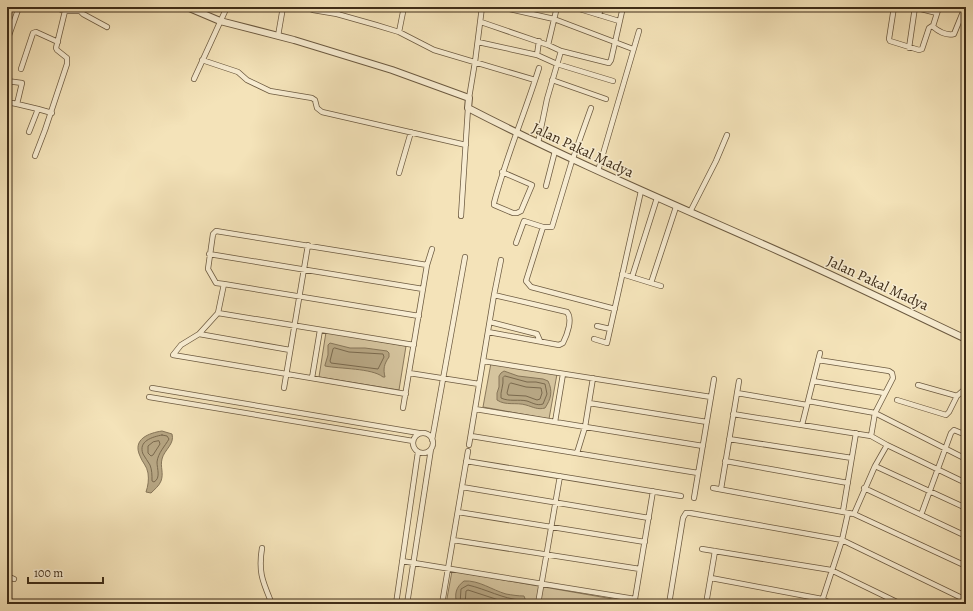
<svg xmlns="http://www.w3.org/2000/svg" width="973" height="611" viewBox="0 0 973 611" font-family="Alegreya,serif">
  <rect width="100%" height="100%" fill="#f4e3b9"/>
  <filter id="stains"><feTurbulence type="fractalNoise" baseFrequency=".005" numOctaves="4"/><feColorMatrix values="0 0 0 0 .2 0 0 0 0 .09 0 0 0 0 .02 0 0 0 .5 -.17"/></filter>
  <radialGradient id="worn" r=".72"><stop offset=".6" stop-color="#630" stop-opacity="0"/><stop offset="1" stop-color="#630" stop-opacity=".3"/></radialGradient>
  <path fill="#d5c49e" stroke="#8a785b" d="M326,332L406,346L399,390L319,377Z
    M491,363L557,374L549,419L483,407Z
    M452,571L630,602V604H446Z"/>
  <path fill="#b6a582" stroke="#867558" d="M330,343L350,348H365L387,351L389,353V357C384,364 383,369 385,377H383C372,368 340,369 325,366V365L328,355V345Z
    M504,371L518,376L543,379L548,381C553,391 551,399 545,408C538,410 533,407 526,405C516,402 506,406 497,400V393L499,387V376L501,373Z
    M162,431L172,434C175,444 164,450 162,459C160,467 164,473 161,481C159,486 155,489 151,493L146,492C148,486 149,480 148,473C147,466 142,462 140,456C132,439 149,433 162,431Z
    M464,581C479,580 492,590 506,594C512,595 518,596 524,596L527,604H457C454,594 456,587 464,581Z"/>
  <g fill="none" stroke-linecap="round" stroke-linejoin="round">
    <path stroke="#7a694d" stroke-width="1" d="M335,348L349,352L383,354L384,357L378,369L331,363L330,361L333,349Z
      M505,376L527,382H536L545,384L547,394L543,404C537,406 533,403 527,401C519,399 509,402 501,398C500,392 504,385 503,378Z
      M511,383L526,387L541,388L542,393L540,399L537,400L526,396L508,395L507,393L509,385Z
      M162,435L167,436L169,439C165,446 158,453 157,462C157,469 161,478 154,482L152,481C152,475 152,470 150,465C148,461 145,458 143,454C138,441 152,437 162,435Z
      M159,441L160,444L153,455L151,456L148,453V446L153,442Z
      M460,604L461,589L468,585C486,589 503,599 521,600L523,604
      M465,604L466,591L468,590L511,604"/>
    <defs>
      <path id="minor" d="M53,7L65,11H80L82,7
        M305,7L313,10L337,14L376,25L399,32L434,50L535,80
        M501,7L554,19L633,49
        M573,7L619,21
        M894,7L889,39L890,41L919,50L922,49L929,28L932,26C938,31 945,36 954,34L965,7
        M913,7L937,13
        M80,11L83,14L107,27
        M337,14L339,7
        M599,15L601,7
        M481,22L548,45L561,51L609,63L611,60L623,7
        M933,26L939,7
        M399,32L404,7
        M278,36L283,7
        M7,41L19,7
        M478,42L537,55L539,41
        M548,45L557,7
        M909,48L915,7
        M537,55L557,64L613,81
        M202,60L238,72L247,80L270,91L312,98L315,100L317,108L322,112L466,145
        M21,69L33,33L36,32L58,42
        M194,79L227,7
        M552,80L606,99
        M7,81L22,83L17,104L38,109
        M469,98L475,62L482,7
        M7,102L17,104
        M591,108L571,164L552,227H543L526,281L531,287L615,309
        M29,132L38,109L52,113
        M538,143L547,99L561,51
        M35,156L45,130L67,64V58L57,50L56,48L65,11
        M598,171L639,31
        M502,172L532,185L521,211L517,213H513L494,205V203C506,157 525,113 539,68
        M399,173L411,132
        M546,186L555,151
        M690,212L716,161L727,135
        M461,216L468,108
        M516,243L524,221L543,227
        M209,254L423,289
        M622,274L651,283L676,207
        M632,277L657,198
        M651,283L661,286
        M224,284L419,316
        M218,313L414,345
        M490,322L537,334L540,341
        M597,326L610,329
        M488,332L559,345L563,343C567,335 573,319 567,312L494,295
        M199,334L290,350
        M594,339L607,343L641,191
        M818,360L889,371L892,373L893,378L875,413L871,436
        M483,361L711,397
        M409,373L479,384
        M312,378L320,330
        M813,381L884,393
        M918,385L957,396
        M152,388L419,433
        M284,388L308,245
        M737,393L807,405
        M406,394L173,355L181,345L199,334L218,313L224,284L216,283L208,269L213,234L216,231L427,265
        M149,397L413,441
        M897,400L946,415L949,412L957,396L966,388
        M808,401L875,413L966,459
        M589,403L707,422
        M403,408L427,265L432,249
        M475,409L703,446
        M733,414L871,436L887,445L966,483
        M555,422L563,374
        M802,425L820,353
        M413 443a10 10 0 1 1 20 0a10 10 0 1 1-20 0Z
        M471,436L698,473
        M729,439L852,458
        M432,440L465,257
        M469,445L494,295L501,260
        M577,453L585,427L593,378
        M466,461L681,496
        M725,461L848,483
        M875,466L966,508
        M462,487L649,518
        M713,488L854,514L966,566
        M864,488L966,536
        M721,489L739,381
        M694,498L714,379
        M843,511L856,433
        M458,512L645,542
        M854,514L875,466L887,445
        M921,515L951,433L954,430L966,435
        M453,540L640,569
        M262,548C258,573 263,582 272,604
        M702,549L831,570L901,604
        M402,561L635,599L653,491
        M7,576L14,579
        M711,578L822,599L832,604
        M7,600L16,603
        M396,604L418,452
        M407,604L431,449
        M442,604L468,451
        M538,604L560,476
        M669,604L683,518L686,513H690L842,540L966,600
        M706,604L715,551
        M821,604L842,540L848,513"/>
      <path id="tertiary" d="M187,7L220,21L294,40L392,70L469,98L468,108C574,163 685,209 794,258C852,284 909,312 966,339"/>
    </defs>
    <use href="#minor" stroke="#6c5a40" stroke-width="6"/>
    <use href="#tertiary" stroke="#6c5a40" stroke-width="8"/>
    <use href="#minor" stroke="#f8edd2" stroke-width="4.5"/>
    <use href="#tertiary" stroke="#f8edd2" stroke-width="6"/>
  </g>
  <g text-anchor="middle" stroke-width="3" stroke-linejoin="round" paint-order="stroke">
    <g font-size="15" fill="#3f2d18" stroke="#f8edd2">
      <text transform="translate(583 150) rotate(25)" y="5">Jalan Pakal Madya</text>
      <text transform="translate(878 283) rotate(25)" y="5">Jalan Pakal Madya</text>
    </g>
  </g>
  <rect width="973" height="611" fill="none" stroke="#f4e3b9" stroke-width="24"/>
  <rect x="8" y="8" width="957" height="595" fill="none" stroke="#3f2d18" stroke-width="2"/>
  <rect x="12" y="12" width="949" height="587" fill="none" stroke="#3f2d18"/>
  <path d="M28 577v6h75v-6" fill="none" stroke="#3f2d18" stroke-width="2"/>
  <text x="34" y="577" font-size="12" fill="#3f2d18" stroke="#f8edd2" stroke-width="3" paint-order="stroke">100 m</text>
  <rect width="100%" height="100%" filter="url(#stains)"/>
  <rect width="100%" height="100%" fill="url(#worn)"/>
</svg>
